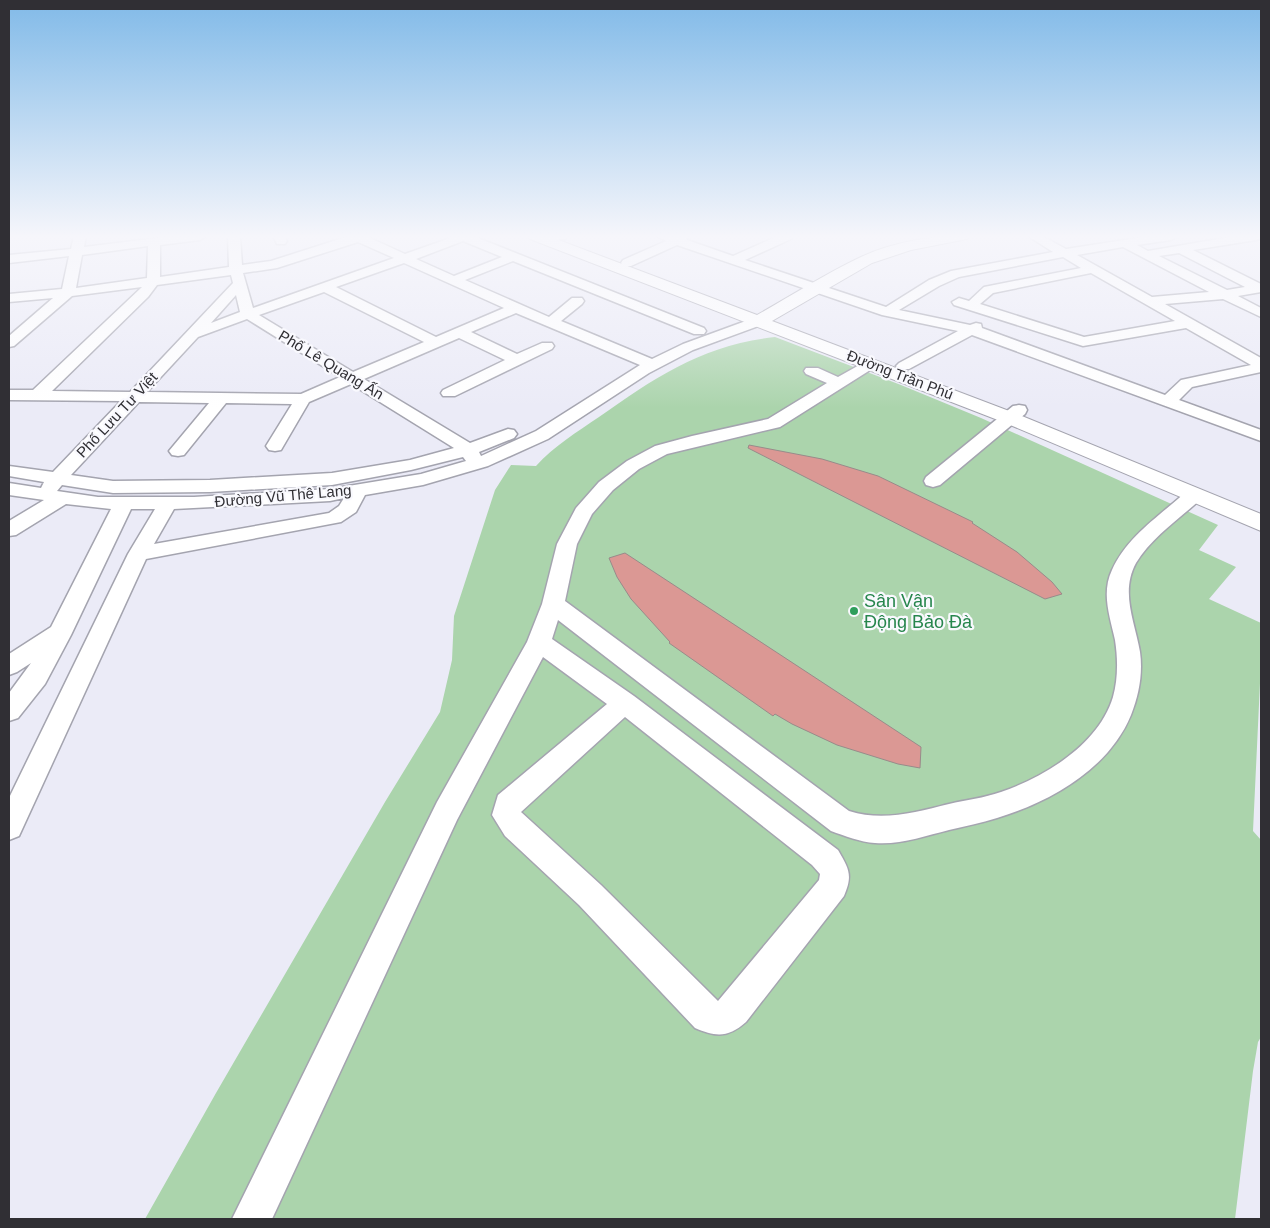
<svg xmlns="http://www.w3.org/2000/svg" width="1270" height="1228" viewBox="0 0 1270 1228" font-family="Arial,sans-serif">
  <rect width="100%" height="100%" fill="#ebebf7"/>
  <path fill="#abd4ac" d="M775,337L901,385L981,418L1218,525L1199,550L1236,567L1209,599L1261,623V662L1253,831L1261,840V1037L1258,1042L1253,1071L1235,1219H145L216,1093L385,802L440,712L452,660L454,616L495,490L511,465L536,466C554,446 577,432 599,417C657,376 703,345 775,337Z"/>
  <path fill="#db9894" stroke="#988b8a" d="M749,445L822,459L878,476L973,522L972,523L1017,552L1052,582L1062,594L1045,599L748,448Z
    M625,553L921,747L920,768L898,764L837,745L792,724L775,714L773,716L669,643L670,642L631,599L617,577L609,558Z"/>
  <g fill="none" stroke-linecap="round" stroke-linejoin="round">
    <defs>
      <path id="minor" d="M74,236H86L84,247L174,236H206L200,240L160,245V277L229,267L228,236H240L242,265L271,261L349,236H371L370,238L405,254L456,236H473L704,328L706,331L704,334H694L513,261L465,280L549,317L572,298H582L584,301L582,304L561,321L652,359L683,344L754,318H764L766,321L764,324L693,350L649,373L548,439L488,466L423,485L365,495L356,512L341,522L146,559L19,836L9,840V798L128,554L155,509H131L71,635L45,684L18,718L9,721V693L31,663L17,672L9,675V654L51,627L111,509L66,504L16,535L9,536V521L44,500L9,495V483L41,488L44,482L9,476V466L53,472L121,401L9,400V390H33L142,287L72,296L14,346L9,347V336L53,298L9,302V294L62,289L69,256L9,263V255L71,249ZM463,241L502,257L454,276L416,259ZM358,242L394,258L253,308L243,273L277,268ZM148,246L147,278L76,288L82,255ZM404,263L504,308L436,337L336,287ZM231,275L233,283L130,392L52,391L148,297L157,285ZM324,292L424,342L353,372L259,315ZM236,295L240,312L211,323ZM516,313L640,365L536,431L481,456L479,452L514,438L517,434L514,430L508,429L470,443L364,379L459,338L505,360L443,390L441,393L443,396H455L552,349L554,346L552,343H542L517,354L471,332ZM247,319L340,377L301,394L147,392L198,337ZM351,384L454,448L410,460L332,473L210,480L113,481L71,475L139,402L209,403L169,451L172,455L178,456L184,455L226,403L292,404L266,446L269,450L275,451L281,450L309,402ZM463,457L466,461L421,474L330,489L194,497H98L57,491L62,485L113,493L210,492L332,485L411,470ZM344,498L339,506L329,513L154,544L174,509L330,501Z
        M273,236H285L287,241L285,244H277Z
        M552,236H567L565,239L553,240Z
        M657,236H686L687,240L733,256L778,236H793L791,239L745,260L886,307L929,280L951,271L1053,252L1028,236H1042L1066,249L1150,236H1177L1171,240L1137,245L1148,251L1236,236H1261L1260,239L1256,240L1193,250L1261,284V292L1238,296L1261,308V317L1223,299L1165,304L1261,358V372L1192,387L1179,400L1261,430V441L972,335L909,369H899L896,366L899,363L958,331L882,315L677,245L631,266H623L621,263L623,260L666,241ZM1123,247L1209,292L1152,297L1077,255ZM1179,253L1245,287L1227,290L1159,256ZM1063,257L1081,268L984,287L969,301L959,298L952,302L954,305L1083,346L1186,328L1251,365L1181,380L1165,395L982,328L981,324L976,323L970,325L899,310L939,286L959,277ZM1091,273L1175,321L1084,337L980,304L993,293Z
        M870,359L875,361L878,364L875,367L780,427L667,454L639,469L613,490L592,514L577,544L565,601L849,811C883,822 916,812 949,804C966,800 984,798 1001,792C1045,777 1099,744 1113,697C1118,679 1118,659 1115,640C1110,617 1101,593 1112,570C1127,536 1161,515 1187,491L1194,489L1201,491L1204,495L1201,499C1179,519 1151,538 1136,563C1120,592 1135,622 1140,652C1143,673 1139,695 1131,715C1109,769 1050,802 997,818C981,823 965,826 949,830C925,836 900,845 875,843C860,842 845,836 831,831L558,620L552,639L634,696L838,850C849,869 853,875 844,896L746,1022C728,1038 716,1037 695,1028L579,905L505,836L492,815L498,795L607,704L543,657L457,820L272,1219H232L437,802L527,642L542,604L557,544L576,508L599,482L627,461L655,446L692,436L768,419L827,383L806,374L804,371L806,368H818L838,377ZM625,717L812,865L820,874L819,880L718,1001L601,885L521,812Z
        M1019,405L1025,406L1027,410L1025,414L940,485L933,487L926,485L924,481L926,477L1013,406Z"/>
      <path id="major" d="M528,236H548L757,315C791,296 825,274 861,257C895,241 932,236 969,236L967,239L911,250L872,263L772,321L1017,414L1261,514V531L1003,422L530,239Z"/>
    </defs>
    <use href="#minor" stroke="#a4a4af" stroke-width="3"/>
    <use href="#major" stroke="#a4a4af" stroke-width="2"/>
    <use href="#minor" fill="#fff" fill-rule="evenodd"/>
    <use href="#major" fill="#fff" fill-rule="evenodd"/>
  </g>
  <linearGradient id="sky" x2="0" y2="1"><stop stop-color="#81bae8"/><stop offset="0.58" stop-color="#f6f6fb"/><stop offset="1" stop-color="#f6f6fb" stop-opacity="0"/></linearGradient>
  <rect width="1270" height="408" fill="url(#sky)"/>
  <circle fill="#2e9e5b" stroke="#f9f9fe" stroke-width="2" cx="854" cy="611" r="5"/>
  <g text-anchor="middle" stroke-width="4.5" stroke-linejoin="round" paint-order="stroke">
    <g font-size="15" fill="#302f34" stroke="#f9f9fe">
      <text transform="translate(331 365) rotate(31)" y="5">Phố Lê Quang Ấn</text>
      <text transform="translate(900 375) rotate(21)" y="5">Đường Trần Phú</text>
      <text transform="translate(117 415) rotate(-47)" y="5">Phố Lưu Tư Việt</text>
      <text transform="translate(283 496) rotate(-5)" y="5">Đường Vũ Thê Lang</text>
    </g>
    <g font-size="18" fill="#27864d" stroke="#f9f9fe" text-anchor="start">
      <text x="864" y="607">Sân Vận<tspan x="864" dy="21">Động Bảo Đà</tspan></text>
    </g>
  </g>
  <rect width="1270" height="1228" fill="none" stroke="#302f34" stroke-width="20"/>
</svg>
